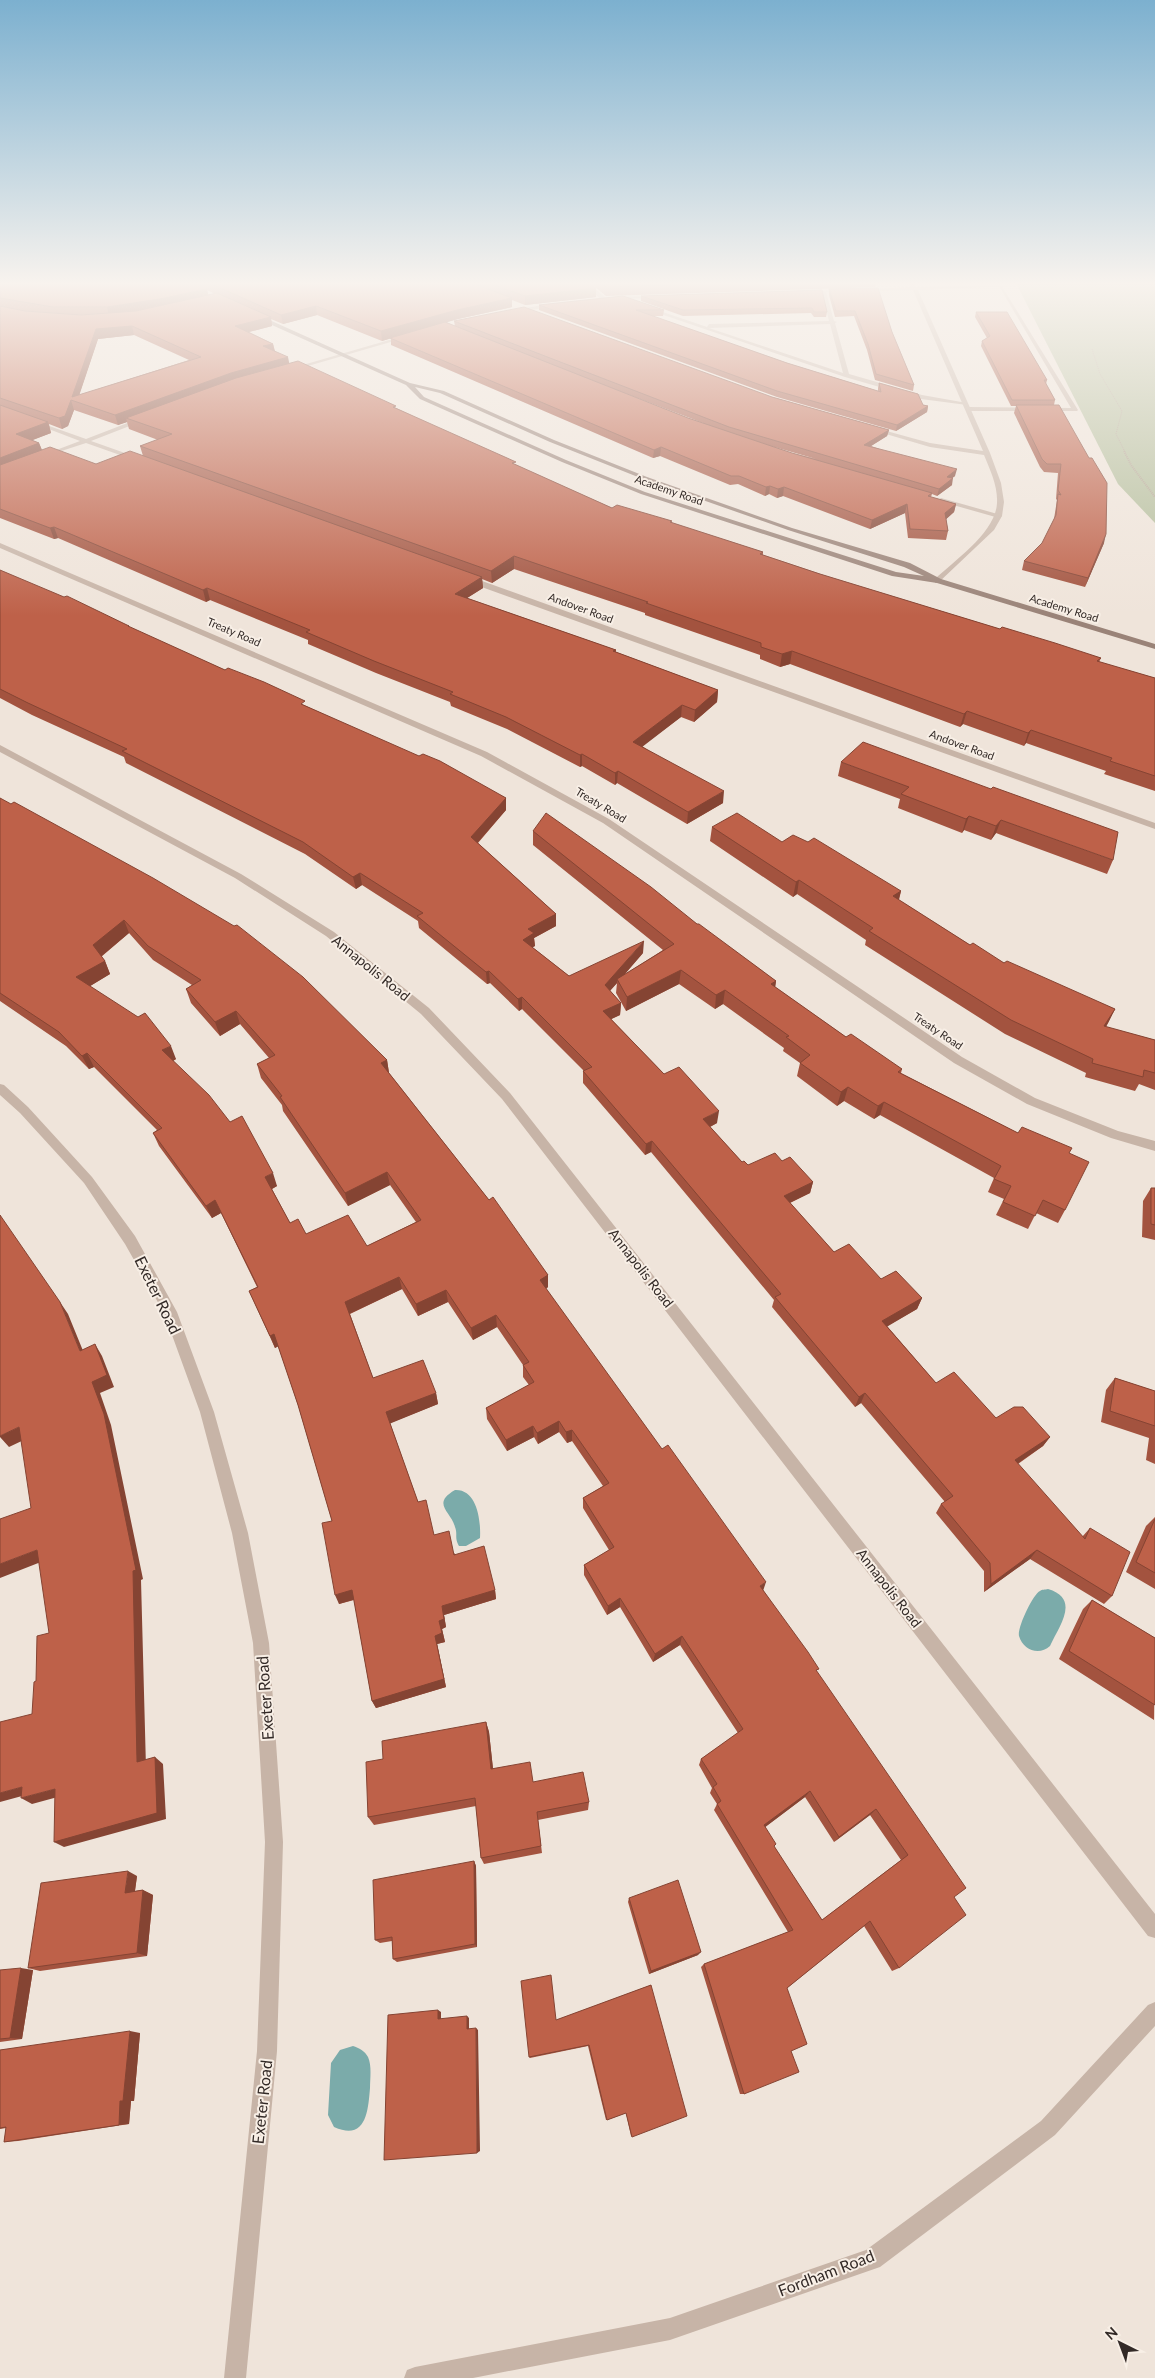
<svg xmlns="http://www.w3.org/2000/svg" width="1155" height="2378" viewBox="0 0 1155 2378" font-family="Lato,sans-serif">
  <rect width="100%" height="100%" fill="#efe4da"/>
  <path fill="#b3bd9b" d="M1016,283H1155V523L1118,484Z"/>
  <path fill="#7babaa" d="M455,1490C477,1489 481,1520 480,1538L466,1546H459C454,1537 458,1535 455,1527C451,1511 431,1504 455,1490Z
    M1048,1589C1081,1599 1059,1626 1050,1646C1039,1656 1023,1650 1019,1636C1017,1628 1033,1594 1040,1591C1042,1589 1045,1590 1048,1589Z
    M353,2046C359,2048 365,2051 368,2057C372,2066 370,2078 370,2088C368,2112 366,2141 334,2127L328,2115L331,2063L340,2050Z"/>
  <g fill="none" stroke-linecap="round" stroke-linejoin="round">
    <path stroke="#b29e91" stroke-width="1" stroke-dasharray="1 1" stroke-linecap="butt" d="M1092,349L1100,374L1122,411L1116,434L1125,452"/>
    <path stroke="#b29e91" stroke-width="2" stroke-dasharray="1 1" stroke-linecap="butt" d="M1124,451L1131,465L1155,497"/>
    <path fill="#c7b4a7" fill-rule="evenodd" d="M579,283L592,286L607,299L602,300L588,288Z
      M1001,285L1078,410L1077,411H968L965,409L968,407L1071,408L999,286Z
      M822,291L826,292L834,321L837,322L835,323L849,374L922,395L967,403V405L921,399L845,377L646,309L651,308L707,327L709,324L829,321ZM830,324L843,373L709,328Z
      M941,498L1001,515L1002,516L999,518L939,501L938,500Z"/>
    <path fill="#c7b4a7" fill-rule="evenodd" d="M910,283H914L916,287L1013,286L918,290L990,453L1001,483L1004,502L1002,516L994,530L938,583H935V579C955,560 996,532 997,503C998,486 990,470 984,455L930,447L869,429L872,427L930,443L983,451L913,290L804,292L911,287Z
      M656,296L658,298L608,299L611,297Z
      M554,303L556,306L512,313L509,311Z
      M403,336L408,337L294,370L289,369Z
      M143,417L145,420L91,441L139,458L137,461L86,443L43,457V455L80,441L33,423L38,422L86,439Z
      M0,543L487,752L609,819L962,1057L1035,1098L1118,1131L1155,1141V1151L1111,1138L1027,1104L954,1063L603,823L481,756L0,548Z
      M465,577H471L1155,823V829L465,581Z
      M0,745L241,874L334,932L429,1008L510,1093L1155,1914V1938L1148,1936L502,1099L421,1014L326,936L235,878L0,752Z
      M0,1084L4,1085L28,1107L92,1177L135,1236L177,1312L214,1412L248,1533L269,1643L283,1842L277,2051L246,2378H224L257,2051L265,1842L253,1643L232,1533L200,1412L164,1313L125,1244L84,1183L20,1113L0,1095Z
      M1155,2002V2026L1055,2135L880,2267L670,2340L473,2378H404L407,2370L415,2367L670,2318L866,2250L1041,2121L1148,2005Z"/>
    <path fill="#9a8378" fill-rule="evenodd" d="M256,314L410,383L444,391L554,440L647,477L792,528L910,563L941,579L1155,644V649L937,583L892,576L641,494L562,462L420,399L406,385L254,317ZM415,387L440,393L550,442L643,479L788,530L904,567L924,576L896,572L645,492L566,460L424,397Z"/>
  </g>
  <path fill="#a3533f" fill-rule="evenodd" d="M0,283H876L875,287L606,296L593,285L589,284L596,297L525,305L512,300V307L458,319L446,322L455,326L454,321L772,397L889,430L887,436L871,446L955,476L952,478V485L937,496L932,494L931,497L956,504L954,512L946,519L948,531L946,540L908,538L905,513L870,529L783,496L777,498L769,494L765,496L738,484L730,485L660,456L653,458L391,345V338L382,341L317,315L283,324L271,319L272,326L249,332L273,344L275,351L289,363L396,408L516,465L612,508L672,523L763,552V555L820,574L1000,629L1101,658L1099,662L1155,678V791L1104,774L1106,771L1026,743L1024,746L963,724L960,727L790,664L780,667L760,659V655L645,615V613L514,569L492,583L482,579L483,588L467,598L616,650V652L718,690L717,702L694,722L681,717L642,746L723,803L687,824L617,783L615,785L582,766L580,767L507,729L451,706L450,702L376,673L308,644V640L210,600L206,602L58,538L54,539L0,518ZM207,290L215,294L208,295ZM134,335L189,360L79,395L98,339ZM585,378L703,423L688,418ZM74,410L118,425L127,422L129,429L158,440L140,446L143,456L96,464L42,450L39,443L32,440L51,433L49,424L62,429L68,426ZM771,446L816,459L792,453Z
    M829,289L892,332L914,385L913,391L875,380L867,350L854,316L835,317L829,295Z
    M822,290L827,312L826,317H814L811,313L683,316L641,301V296Z
    M539,305L664,310L663,316H652L787,363L878,391V388L879,383L923,405L928,406L927,412L896,431L777,397L539,310Z
    M976,312L1047,380L1046,384L1055,400L1054,405L1104,543L1085,587L1022,570L1024,561L1042,543L1054,519L1057,500L1056,499L1058,473L1044,472L1040,467L1014,413L1016,406H1011L981,346L982,341L987,338L975,317Z
    M0,570L306,706L506,798V810L478,843L556,914V926L534,938L535,946L532,947L569,976L643,953L624,975L663,950L533,845V831L697,924L776,981L775,987L846,1037L902,1069L901,1073L1018,1133L1069,1153L1065,1210L1058,1223L1036,1213L1028,1229L996,1215L1004,1199L988,1192L994,1178L880,1115L874,1119L844,1101L837,1106L797,1076L800,1063L783,1051L784,1048L723,1004L715,1009L679,984L626,1011L616,993L617,983L610,991L621,1003L620,1015L611,1019L664,1074L717,1123L710,1127L742,1162L748,1165L782,1161L813,1182L810,1193L790,1203L834,1252L881,1279L922,1298L917,1309L887,1326L936,1383L996,1418L1050,1437L1043,1446L1018,1464L1082,1537L1090,1528L1112,1596L1104,1604L1030,1559L984,1592V1571L936,1513L941,1504L945,1502L861,1403L855,1407L772,1307L774,1300L651,1152L645,1155L583,1083V1071H584L522,1009L519,1011L490,983L487,984L419,928L418,921L362,885L356,889L305,854L126,763L124,757L32,715L0,698Z
    M841,762L1113,860L1107,874L996,833L991,840L964,830L962,833L898,808L900,799L838,776Z
    M0,798L387,1060L389,1073L548,1275V1287L546,1289L763,1590L817,1672L954,1897L899,1968L892,1971L864,1926L787,1988L791,2051L744,2094H740L701,1967L704,1964L788,1932L714,1810L717,1804L710,1793L712,1788L699,1765L701,1759L738,1733L680,1645L653,1662L620,1607L607,1615L584,1575V1565L609,1550L583,1508V1498L603,1486L572,1441L567,1443L559,1432L538,1444L534,1437L507,1451L487,1419L486,1408L529,1385L523,1377V1365L497,1327L473,1340L448,1302L418,1316L402,1289L350,1314L373,1378L436,1393L438,1404L390,1423L418,1502L434,1535L495,1590L496,1599L444,1615L446,1627L442,1629L445,1642L437,1644L446,1687L376,1708L372,1701L354,1600L339,1604L332,1521L298,1405L278,1346L275,1348L249,1291L257,1287L221,1213L212,1218L159,1146L153,1133L157,1130L94,1067L89,1069L66,1046L0,1001ZM129,933L153,960L192,985L186,989L191,1003L220,1036L240,1024L269,1058L257,1064L261,1078L282,1105L283,1111L348,1206L390,1185L416,1222L367,1246L306,1234L290,1223L272,1189L277,1186L173,1061L176,1059L90,986L110,974L105,961L101,957ZM805,1797L834,1842L870,1815L901,1860L822,1920L774,1847L765,1827Z
    M712,827L782,842L901,891L899,900L970,945L1004,963L1115,1009L1106,1027L1155,1040V1090L1139,1084L1135,1091L1085,1077L1086,1073L1005,1034L865,945L866,940L797,894L793,897L710,841Z
    M1151,1188H1155V1240L1142,1237L1143,1201Z
    M1115,1378L1155,1391V1464L1146,1460L1149,1438L1101,1422L1106,1390Z
    M1155,1517V1589L1126,1572L1146,1526Z
    M1092,1600L1155,1638L1154,1720L1059,1659L1083,1609Z
    M486,1722L489,1732L493,1769L533,1782L589,1802L588,1810L538,1820L542,1853L484,1864L481,1858L476,1806L374,1825L368,1817L383,1759Z
    M474,1861L476,1866L477,1947L397,1962L393,1959L392,1941L380,1943L375,1940Z
    M137,1876L135,1891L143,1890L153,1895L147,1956L40,1971L28,1968Z
    M629,1898L698,1955L649,1974L628,1902Z
    M0,1970H33L22,2039L0,2042Z
    M651,1985L632,2137L631,2136L626,2113L607,2120H606L588,2046L530,2058L529,2057L557,2020Z
    M140,2033L134,2101H131L129,2124L18,2141L4,2142L6,2128L0,2129V2050Z"/>
  <path fill="#854433" d="M596,288V297L525,305V296Z
    M207,289L209,298L109,316L107,307Z
    M512,298V307L458,319L382,341L381,331L457,310Z
    M316,306L317,315L283,324L281,315Z
    M271,317L272,326L237,335L235,326Z
    M132,326L134,335L98,339L77,402L72,397L96,329Z
    M273,344L275,353L263,346Z
    M288,357L290,367L126,418L127,422L118,425L115,415L231,373Z
    M71,400L74,410L68,426L62,429L59,418Z
    M928,406L927,412L896,431L897,425Z
    M48,422L51,433L20,445L16,434Z
    M889,430L887,436L863,451L864,445Z
    M39,443L43,453L0,470V458Z
    M661,447L660,456L653,458L654,450Z
    M957,469L955,476L946,483L947,477Z
    M953,478L952,485L937,496L939,489Z
    M770,486L769,494L765,496L766,487Z
    M784,487L783,496L777,498L778,489Z
    M907,504L905,513L870,529L872,520Z
    M956,504L954,512L943,522L945,513Z
    M54,527L58,538L54,539L50,528Z
    M1106,534L1104,543L1085,587L1088,578Z
    M514,556V569L492,583L491,571Z
    M482,577L483,588L456,605L455,594Z
    M207,588L210,600L206,602L203,590Z
    M792,651L790,664L780,667L782,654Z
    M718,690L717,702L694,722L695,710Z
    M682,705L681,717L633,754V742Z
    M967,711L963,724L960,727L964,714Z
    M1031,730L1026,743L1024,746L1028,733Z
    M582,754V766L580,767V755Z
    M618,771L617,783L615,785V773Z
    M724,791L723,803L687,824L688,812Z
    M506,798V810L472,849L471,837Z
    M969,816L964,830L962,833L966,819Z
    M1001,820L996,833L991,840L996,826Z
    M360,873L362,885L356,889L353,877Z
    M799,880L797,894L793,897L796,882Z
    M901,891L897,905L893,896Z
    M556,914V926L534,938L535,946L524,952L523,940L528,929Z
    M124,920L129,933L98,959L93,945Z
    M644,941L643,953L618,982L617,979V983L604,997L605,985Z
    M105,961L110,974L82,991L76,977Z
    M681,970L679,984L626,1011L627,997Z
    M489,971L490,983L487,984L486,972Z
    M776,981L774,995L771,984Z
    M725,990L723,1004L715,1009L716,995Z
    M522,997V1009L519,1011L518,999Z
    M621,1003L620,1015L603,1023V1011Z
    M1115,1009L1108,1023L1097,1040L1104,1026Z
    M236,1011L240,1024L220,1036L215,1022Z
    M171,1046L176,1059L168,1064L162,1050Z
    M87,1053L94,1067L89,1069L82,1056Z
    M387,1060L389,1073L381,1063Z
    M848,1087L844,1101L837,1106L841,1092Z
    M884,1102L880,1115L874,1119L878,1106Z
    M719,1111L717,1123L702,1131L703,1119Z
    M652,1141L651,1152L645,1155L646,1144Z
    M387,1172L390,1185L348,1206L345,1193Z
    M273,1173L277,1186L270,1190L265,1177Z
    M813,1182L810,1193L781,1207L784,1196Z
    M215,1200L221,1213L212,1218L206,1206Z
    M548,1275V1287L540,1292V1280Z
    M399,1277L402,1289L349,1314L345,1302Z
    M446,1290L448,1302L418,1316L416,1304Z
    M922,1298L917,1309L878,1332L882,1321Z
    M60,1302L68,1314L88,1363L80,1351Z
    M496,1315L497,1327L473,1340L471,1328Z
    M274,1334L279,1346L275,1348L270,1336Z
    M95,1344L102,1356L114,1387L100,1393L111,1425L143,1579L141,1580L146,1768L137,1762L92,1382Z
    M436,1393L438,1404L389,1424L386,1412Z
    M865,1393L861,1403L855,1407L859,1397Z
    M559,1421V1432L538,1444L537,1433Z
    M533,1426L534,1437L507,1451L506,1440Z
    M19,1427L28,1438L9,1447L0,1437V1436Z
    M572,1430V1441L567,1443L566,1432Z
    M1050,1437L1043,1446L1008,1470L1015,1460Z
    M37,1550L46,1560L0,1578V1564Z
    M1037,1550L1030,1559L984,1592L991,1584Z
    M766,1582L763,1591L760,1586Z
    M352,1590L356,1599L339,1604L335,1595Z
    M495,1590L496,1599L444,1615L446,1627L442,1629L445,1642L437,1644L446,1687L376,1708L372,1701L435,1636L439,1621L442,1606Z
    M620,1598V1607L607,1615L608,1606Z
    M682,1636L680,1645L653,1662L655,1654Z
    M486,1722L489,1732L494,1778L491,1769Z
    M155,1757L163,1764L166,1819L64,1847L54,1842Z
    M22,1787L33,1793L0,1802V1793Z
    M55,1789L65,1795L32,1804L21,1798Z
    M810,1791L805,1797L760,1831L764,1825Z
    M876,1809L870,1815L834,1842L839,1837Z
    M474,1861L476,1866L477,1947L475,1944Z
    M128,1871L137,1876L134,1897L125,1893Z
    M143,1890L153,1895L147,1956L137,1953Z
    M701,1952L698,1955L649,1974L651,1971Z
    M21,1968L33,1970L22,2039L10,2038Z
    M438,2010L441,2012V2021L438,2019Z
    M467,2016L469,2018V2031L467,2029Z
    M476,2028L478,2030L480,2151L477,2153Z
    M130,2031L140,2033L134,2101H123Z
    M120,2101H131L129,2124L119,2125Z"/>
  <path fill="#be6149" stroke="#854433" fill-rule="evenodd" d="M0,283H195L207,289L160,299L107,307H53L0,298Z
    M209,283H472L512,298L457,310L381,331L316,306L281,315Z
    M489,283H588L596,288L525,296Z
    M602,283H727L606,287Z
    M878,288L892,332L914,385L876,374L868,344L855,311H836L829,289Z
    M822,290L827,312H814L812,308L683,310L641,296Z
    M217,293L271,317L235,326L273,344L263,346L288,357L231,373L115,415L71,400L65,416L59,418L0,398V306L25,311L81,315L136,311ZM132,326L201,357L72,397L96,329Z
    M623,296L664,310H636L787,363L881,392L879,383L918,394L923,405L928,406L897,425L777,391L539,305Z
    M524,307L772,397L889,430L864,445L957,469L947,477L953,478L939,489L729,427L454,321Z
    M976,312H1007L1047,380H1044L1055,400H1012L982,341L990,336Z
    M445,322L688,418L792,453L932,493L928,496L956,504L945,513L948,531L910,529L907,504L872,520L784,487L778,489L770,486L766,487L739,476H731L661,447L654,450L390,338Z
    M298,361L396,406L393,407L516,462L512,463L612,508L617,505L672,521L670,522L763,552L760,554L820,574L1000,629L1002,627L1055,643L1101,658L1097,661L1155,678V776L1110,761L1112,758L1031,730L1028,733L967,711L964,714L792,651L782,654L761,647V643L646,603L648,602L514,556L491,571L140,446L172,434L126,418L236,378Z
    M0,405L48,422L16,434L39,443L0,458Z
    M1016,405H1059L1089,458H1092L1107,483L1106,534L1088,578L1024,561L1042,543L1056,515L1058,494L1061,495L1058,490L1061,464H1047L1042,459Z
    M50,447L96,464L130,451L482,577L455,594L616,650L613,651L718,690L695,710L682,705L633,742L724,791L688,812L618,771L615,773L582,754L580,755L506,717L450,694L453,692L374,661L306,632L310,630L207,588L203,590L54,527L50,528L0,509V465Z
    M0,570L64,597L67,596L129,626H128L225,670L228,668L264,682L305,701L301,704L419,756L423,754L440,761L506,798L471,837L556,914L528,929L534,933L523,940L569,976L644,941L605,985L621,1003L603,1011L664,1074L679,1067L719,1111L703,1119L742,1162L744,1161L748,1165L775,1153L782,1161L790,1157L813,1182L784,1196L834,1252L849,1244L881,1279L896,1271L922,1298L882,1321L936,1383L954,1372L996,1418L1014,1407H1023L1050,1437L1015,1460L1085,1539L1090,1528L1130,1552L1112,1596L1037,1550L991,1584L990,1563L941,1504L953,1496L865,1393L859,1397L775,1297L781,1294L652,1141L646,1144L583,1071L592,1067L522,997L518,999L489,971L486,972L417,916L423,913L360,873L353,877L303,842L122,751L127,749L28,703L0,689Z
    M863,742L991,789L993,787L1118,832L1113,860L1001,820L996,826L969,816L966,819L901,794L909,787L841,762Z
    M0,798L11,804L14,802L153,878L234,926L237,925L303,977L387,1060L381,1063L489,1200L493,1197L548,1275L540,1280L662,1449L668,1445L766,1582L760,1586L808,1652L819,1669L816,1670L823,1680L966,1888L954,1897L966,1915L899,1968L870,1921L787,1988L807,2044L791,2051L799,2072L744,2094L704,1964L793,1930L717,1804L721,1801L713,1787L717,1784L701,1759L743,1729L682,1636L655,1654L620,1598L608,1606L584,1565L614,1547L583,1498L609,1483L572,1430L566,1432L559,1421L537,1433L533,1426L506,1440L486,1408L534,1382L523,1365L529,1362L496,1315L471,1328L446,1290L416,1304L399,1277L345,1302L373,1378L423,1360L436,1393L386,1412L418,1502L426,1500L434,1535L449,1531L454,1555L484,1546L495,1590L442,1606L444,1619L439,1621L442,1633L435,1636L444,1679L372,1701L352,1590L335,1595L322,1523L332,1521L298,1405L274,1334L270,1336L249,1291L258,1287L215,1200L206,1206L153,1133L162,1128L87,1053L82,1056L59,1032L0,993ZM124,920L148,946L201,980L186,989L215,1022L236,1011L275,1055L257,1064L282,1096L280,1097L345,1193L387,1172L421,1220L367,1246L348,1215L306,1234L298,1219L290,1223L265,1177L273,1173L242,1116L230,1122L209,1095L162,1050L171,1046L145,1013L138,1017L76,977L105,961L93,945ZM810,1791L839,1837L876,1809L908,1855L822,1920L774,1846L776,1844L764,1825Z
    M546,813L651,887L697,924H699L776,981L771,984L846,1037L851,1034L902,1069L898,1072L1018,1133L1022,1127L1072,1148L1069,1153L1089,1162L1065,1210L1043,1200L1035,1216L1003,1202L1011,1186L994,1179L1001,1166L884,1102L878,1106L848,1087L841,1092L800,1063L810,1055L786,1037L789,1036L725,990L716,995L681,970L627,997L617,979L674,944L533,831Z
    M737,813L782,842L793,835L808,842L814,838L901,891L893,896L970,945L973,943L1004,963L1007,961L1115,1009L1104,1026L1155,1040V1073L1144,1070L1143,1077L1092,1063L1093,1059L1011,1020L869,931L873,928L799,880L796,882L712,827Z
    M1151,1188H1155V1225L1151,1224Z
    M0,1215L60,1302L80,1351L95,1344L107,1375L92,1382L104,1414L136,1570L133,1571L137,1762L155,1757L157,1813L54,1842L55,1789L21,1798L22,1787L0,1793V1722L32,1714L34,1682L36,1681L37,1636L49,1633L37,1550L0,1564V1519L31,1508L19,1427L0,1436Z
    M1115,1378L1155,1391V1426L1110,1411Z
    M1155,1519V1573L1136,1562Z
    M1092,1600L1155,1638V1705L1069,1651Z
    M486,1722L491,1769L530,1762L533,1782L583,1772L589,1802L537,1812L541,1846L481,1858L475,1798L368,1817L366,1762L383,1759L382,1741Z
    M474,1861L475,1944L393,1959L392,1937L375,1940L373,1880Z
    M128,1871L125,1893L143,1890L137,1953L28,1968L41,1883Z
    M678,1880L701,1952L651,1971L629,1898Z
    M21,1968L10,2038L0,2039V1970Z
    M551,1975L556,2020L651,1985L687,2116L632,2137L626,2113L607,2120L589,2045L529,2057L521,1981Z
    M438,2010V2019L467,2016V2029L476,2028L477,2153L384,2160L388,2015Z
    M130,2031L123,2101H120L119,2125L4,2142L6,2127L0,2128V2050Z"/>
  <linearGradient id="sky" x2="0" y2="1"><stop stop-color="#7cb0cf"/><stop offset="0.46" stop-color="#f8f3ee"/><stop offset="1" stop-color="#f8f3ee" stop-opacity="0"/></linearGradient>
  <rect width="1155" height="616" fill="url(#sky)"/>
  <g text-anchor="middle" stroke-width="4" stroke-linejoin="round" paint-order="stroke">
    <g font-size="11" fill="#332a27" stroke="#f8efe6">
      <text transform="translate(669 490) rotate(19)" y="4">Academy Road</text>
      <text transform="translate(581 608) rotate(20)" y="4">Andover Road</text>
      <text transform="translate(1064 608) rotate(17)" y="4">Academy Road</text>
      <text transform="translate(234 632) rotate(23)" y="4">Treaty Road</text>
      <text transform="translate(962 745) rotate(20)" y="4">Andover Road</text>
      <text transform="translate(601 805) rotate(31)" y="4">Treaty Road</text>
      <text transform="translate(938 1031) rotate(34)" y="4">Treaty Road</text>
    </g>
    <g font-size="14" fill="#332a27" stroke="#f8efe6">
      <text transform="translate(371 968) rotate(39)" y="5">Annapolis Road</text>
      <text transform="translate(641 1268) rotate(52)" y="5">Annapolis Road</text>
      <text transform="translate(889 1588) rotate(52)" y="5">Annapolis Road</text>
    </g>
    <g font-size="16" fill="#332a27" stroke="#f8efe6">
      <text transform="translate(158 1295) rotate(64)" y="6">Exeter Road</text>
      <text transform="translate(265 1698) rotate(-94)" y="6">Exeter Road</text>
      <text transform="translate(262 2102) rotate(-84)" y="6">Exeter Road</text>
      <text transform="translate(826 2273) rotate(-21)" y="6">Fordham Road</text>
    </g>
  </g>
  <g transform="translate(1120 2343) rotate(318)" stroke="#f8efe6" stroke-width="4" paint-order="stroke">
  <path d="M0-4L9 19L0 12L-9 19Z" fill="#332a27"/>
  <text y="-8" font-size="14" font-weight="bold" text-anchor="middle" fill="#332a27">N</text>
  </g>
</svg>
